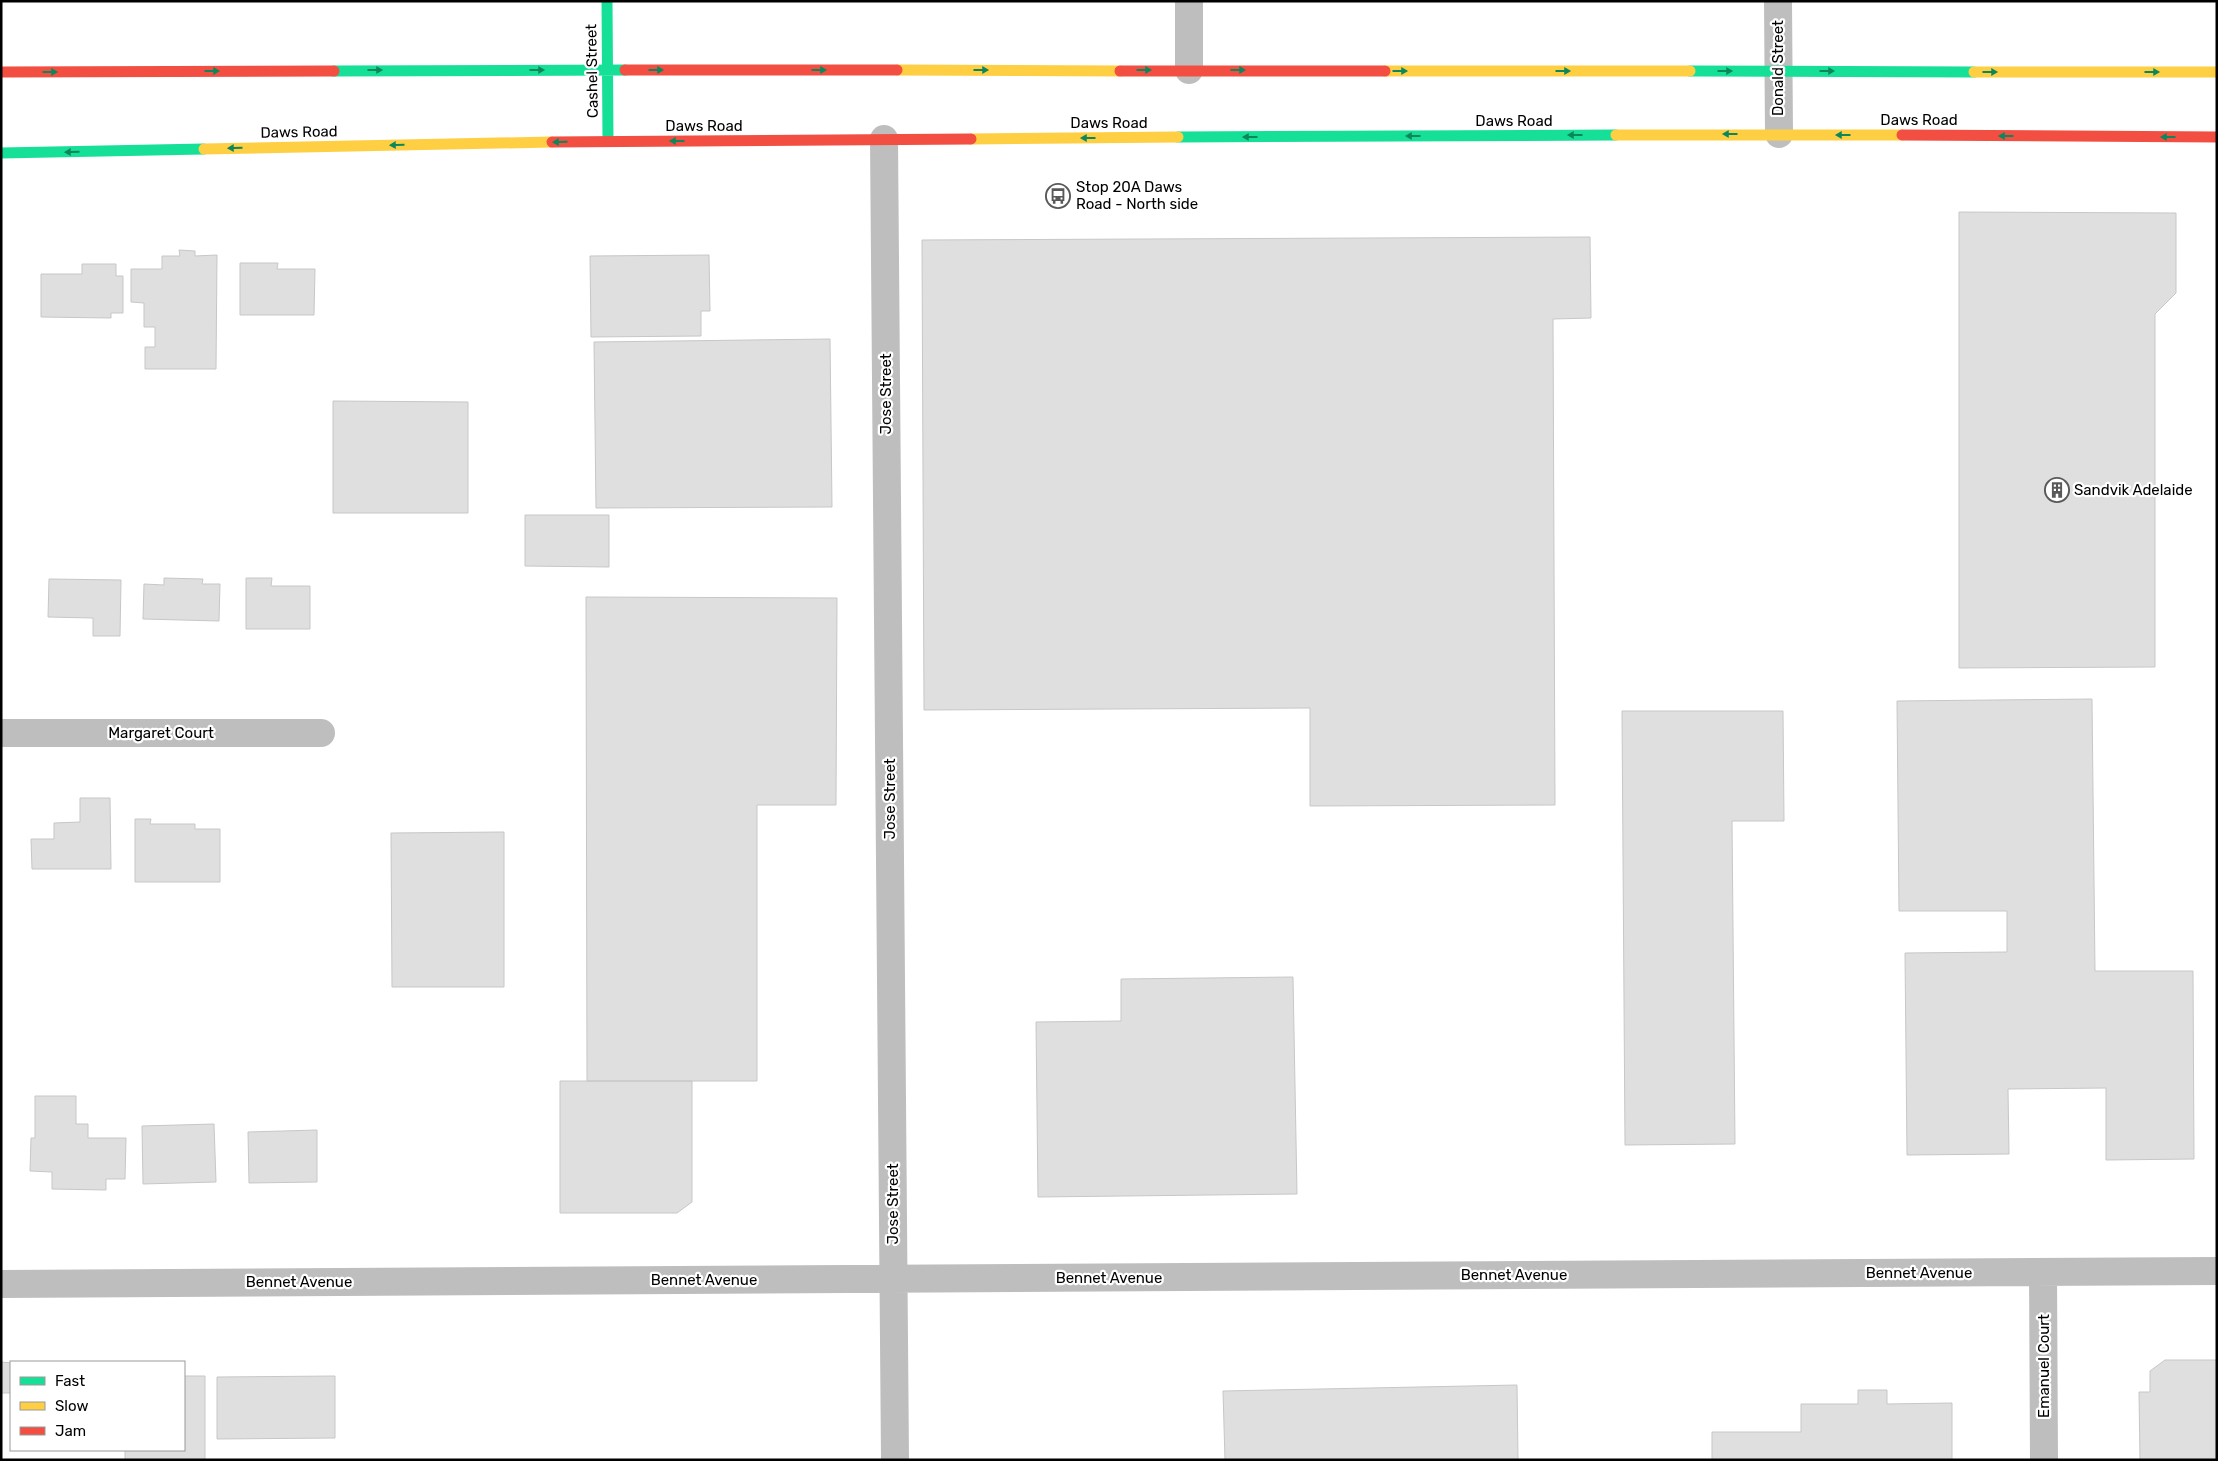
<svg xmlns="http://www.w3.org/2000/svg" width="2218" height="1461" viewBox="0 0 2218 1461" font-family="Rubik,sans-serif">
  <rect width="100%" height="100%" fill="#fff"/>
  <path fill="#dfdfdf" stroke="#c7c7c7" d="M1959,212L2176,213V293L2155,314V667L1959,668Z
    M1590,237L1591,318L1553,319L1555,805L1310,806V708L924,710L922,240Z
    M179,250L195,251V256L217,255L216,369H145V347H155V327H144V303L131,302V269H162V256H180Z
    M709,255L710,311H701V336L591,337L590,256Z
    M240,263H278L277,269H315L314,315H240Z
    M82,264H116V276H123V313H111V318L41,317V274H82Z
    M830,339L832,507L596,508L594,342Z
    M333,401L468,402V513H333Z
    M525,515H609V567L525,566Z
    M164,578L203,579L202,584H220L219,621L143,619L144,584L164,585Z
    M246,578H272L271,586H310V629H246Z
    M49,579L121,580L120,636H93V618L48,617Z
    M586,597L837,598L836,805H757V1081H587Z
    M2092,699L2095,971H2193L2194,1159L2106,1160V1088L2008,1089L2009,1154L1907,1155L1905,953L2007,952V911H1899L1897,701Z
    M1622,711H1783L1784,821H1732L1735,1144L1625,1145Z
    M80,798H110L111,869H32L31,839H54V823L80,822Z
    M135,819H151L150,824H195V829H220V882H135Z
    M504,832V987H392L391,833Z
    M1293,977L1297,1194L1038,1197L1036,1022L1121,1021V979Z
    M560,1081H692V1202L677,1213H560Z
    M35,1096H76V1124H88V1138H126L125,1179H106V1190L52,1189V1172L30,1171L31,1138H35Z
    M214,1124L216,1182L143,1184L142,1126Z
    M317,1130V1182L249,1183L248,1132Z
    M2165,1360H2217V1460H2140L2139,1392H2150V1371Z
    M1,1362L11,1363V1393H1Z
    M184,1376H205V1460H125V1450H184Z
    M335,1376V1438L217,1439V1377Z
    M1517,1385L1518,1460H1225L1223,1391Z
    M1858,1390H1887V1404L1952,1403V1460H1712V1432H1801V1404H1858Z"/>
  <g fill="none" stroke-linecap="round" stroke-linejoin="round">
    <path stroke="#bebebe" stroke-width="28" d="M1189,1V70
      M1778,1L1779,134
      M884,139L895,1460
      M1,733H321
      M2043,1273L2044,1460
      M1,1284L2217,1271"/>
    <path stroke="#16e098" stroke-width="11" d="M607,1L608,141
      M334,71L625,70
      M1690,71L1974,72
      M1178,137L1616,135
      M1,153L204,149"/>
    <path stroke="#ffcf43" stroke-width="11" d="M897,70L1120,71
      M1385,71H1690
      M1974,72H2217
      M1616,135H1902
      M971,139L1178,137
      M204,149L552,142"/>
    <path stroke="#f24e42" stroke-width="11" d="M625,70H897
      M1120,71H1385
      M1,72L334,71
      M1902,135L2217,137
      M552,142L971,139"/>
  </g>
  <defs><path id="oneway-solid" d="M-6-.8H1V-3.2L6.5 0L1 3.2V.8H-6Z" transform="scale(1.25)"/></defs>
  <g fill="#0d865b">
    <use href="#oneway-solid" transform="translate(375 70)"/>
    <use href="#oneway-solid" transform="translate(537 70)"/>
    <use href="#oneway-solid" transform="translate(656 70)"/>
    <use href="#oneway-solid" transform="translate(819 70)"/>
    <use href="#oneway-solid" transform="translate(981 70)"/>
    <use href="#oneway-solid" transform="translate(1144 70)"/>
    <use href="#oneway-solid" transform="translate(1238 70)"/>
    <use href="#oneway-solid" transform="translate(212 71)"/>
    <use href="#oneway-solid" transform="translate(1400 71)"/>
    <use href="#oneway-solid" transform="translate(1563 71)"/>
    <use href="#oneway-solid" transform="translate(1725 71)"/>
    <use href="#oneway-solid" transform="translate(1827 71)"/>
    <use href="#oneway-solid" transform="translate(50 72)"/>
    <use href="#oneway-solid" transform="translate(1990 72)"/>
    <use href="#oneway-solid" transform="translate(2152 72)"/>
    <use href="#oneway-solid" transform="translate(1730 134) rotate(180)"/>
    <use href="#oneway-solid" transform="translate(1575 135) rotate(180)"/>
    <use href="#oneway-solid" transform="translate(1843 135) rotate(-180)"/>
    <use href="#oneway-solid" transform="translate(1413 136) rotate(180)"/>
    <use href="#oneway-solid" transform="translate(2006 136) rotate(-180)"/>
    <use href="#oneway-solid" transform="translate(1250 137) rotate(180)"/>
    <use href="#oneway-solid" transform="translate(2168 137) rotate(-180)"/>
    <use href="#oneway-solid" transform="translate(1088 138) rotate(180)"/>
    <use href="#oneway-solid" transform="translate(677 141) rotate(-180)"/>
    <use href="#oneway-solid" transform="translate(560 142) rotate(179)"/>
    <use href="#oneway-solid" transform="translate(397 145) rotate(179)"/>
    <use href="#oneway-solid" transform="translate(235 148) rotate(179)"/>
    <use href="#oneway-solid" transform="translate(72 152) rotate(179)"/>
  </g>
  <defs>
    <symbol id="bus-ring" viewBox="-11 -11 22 22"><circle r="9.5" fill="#fff" stroke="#595959" stroke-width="1.5"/><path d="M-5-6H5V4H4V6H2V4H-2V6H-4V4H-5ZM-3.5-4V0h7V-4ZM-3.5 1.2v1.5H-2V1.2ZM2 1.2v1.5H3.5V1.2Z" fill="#595959"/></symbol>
    <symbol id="building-ring" viewBox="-11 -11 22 22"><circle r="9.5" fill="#fff" stroke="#595959" stroke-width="1.5"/><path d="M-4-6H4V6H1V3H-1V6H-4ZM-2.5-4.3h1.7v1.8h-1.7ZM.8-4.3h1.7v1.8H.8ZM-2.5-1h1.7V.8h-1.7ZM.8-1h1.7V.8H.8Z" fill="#595959"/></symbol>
  </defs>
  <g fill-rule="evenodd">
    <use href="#bus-ring" x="1044" y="182" width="28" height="28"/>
    <use href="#building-ring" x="2043" y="476" width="28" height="28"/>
  </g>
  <g text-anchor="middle" stroke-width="4.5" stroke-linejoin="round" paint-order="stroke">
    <g font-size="15" fill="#000" stroke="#fff">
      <text transform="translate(1778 68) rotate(-90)" y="5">Donald Street</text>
      <text transform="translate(592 71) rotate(-91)" y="5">Cashel Street</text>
      <text x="1919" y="125">Daws Road</text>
      <text x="1514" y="126">Daws Road</text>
      <text x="1109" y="128">Daws Road</text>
      <text x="704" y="131">Daws Road</text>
      <text transform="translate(299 132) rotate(-1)" y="5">Daws Road</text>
      <text transform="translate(886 394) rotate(-90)" y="5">Jose Street</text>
      <text x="161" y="738">Margaret Court</text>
      <text transform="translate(890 799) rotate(-90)" y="5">Jose Street</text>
      <text transform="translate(893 1204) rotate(-90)" y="5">Jose Street</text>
      <text x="1919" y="1278">Bennet Avenue</text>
      <text x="1514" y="1280">Bennet Avenue</text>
      <text x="1109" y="1283">Bennet Avenue</text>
      <text x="704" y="1285">Bennet Avenue</text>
      <text x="299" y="1287">Bennet Avenue</text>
      <text transform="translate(2044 1366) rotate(-90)" y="5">Emanuel Court</text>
    </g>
    <g font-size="15" fill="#000" stroke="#fff" text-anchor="start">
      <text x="1076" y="192">Stop 20A Daws<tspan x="1076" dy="17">Road - North side</tspan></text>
      <text x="2074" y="495">Sandvik Adelaide</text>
    </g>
  </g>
  <rect width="2218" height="1461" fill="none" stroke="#000000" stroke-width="5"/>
  <rect x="10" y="1361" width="175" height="90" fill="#ffffff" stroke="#999999"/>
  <rect x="20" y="1377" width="25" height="8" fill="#16e098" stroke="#999999"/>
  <text x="55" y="1386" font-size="15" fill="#000000">Fast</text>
  <rect x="20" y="1402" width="25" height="8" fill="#ffcf43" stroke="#999999"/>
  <text x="55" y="1411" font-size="15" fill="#000000">Slow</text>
  <rect x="20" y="1427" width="25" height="8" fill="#f24e42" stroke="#999999"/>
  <text x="55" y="1436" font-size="15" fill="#000000">Jam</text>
</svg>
